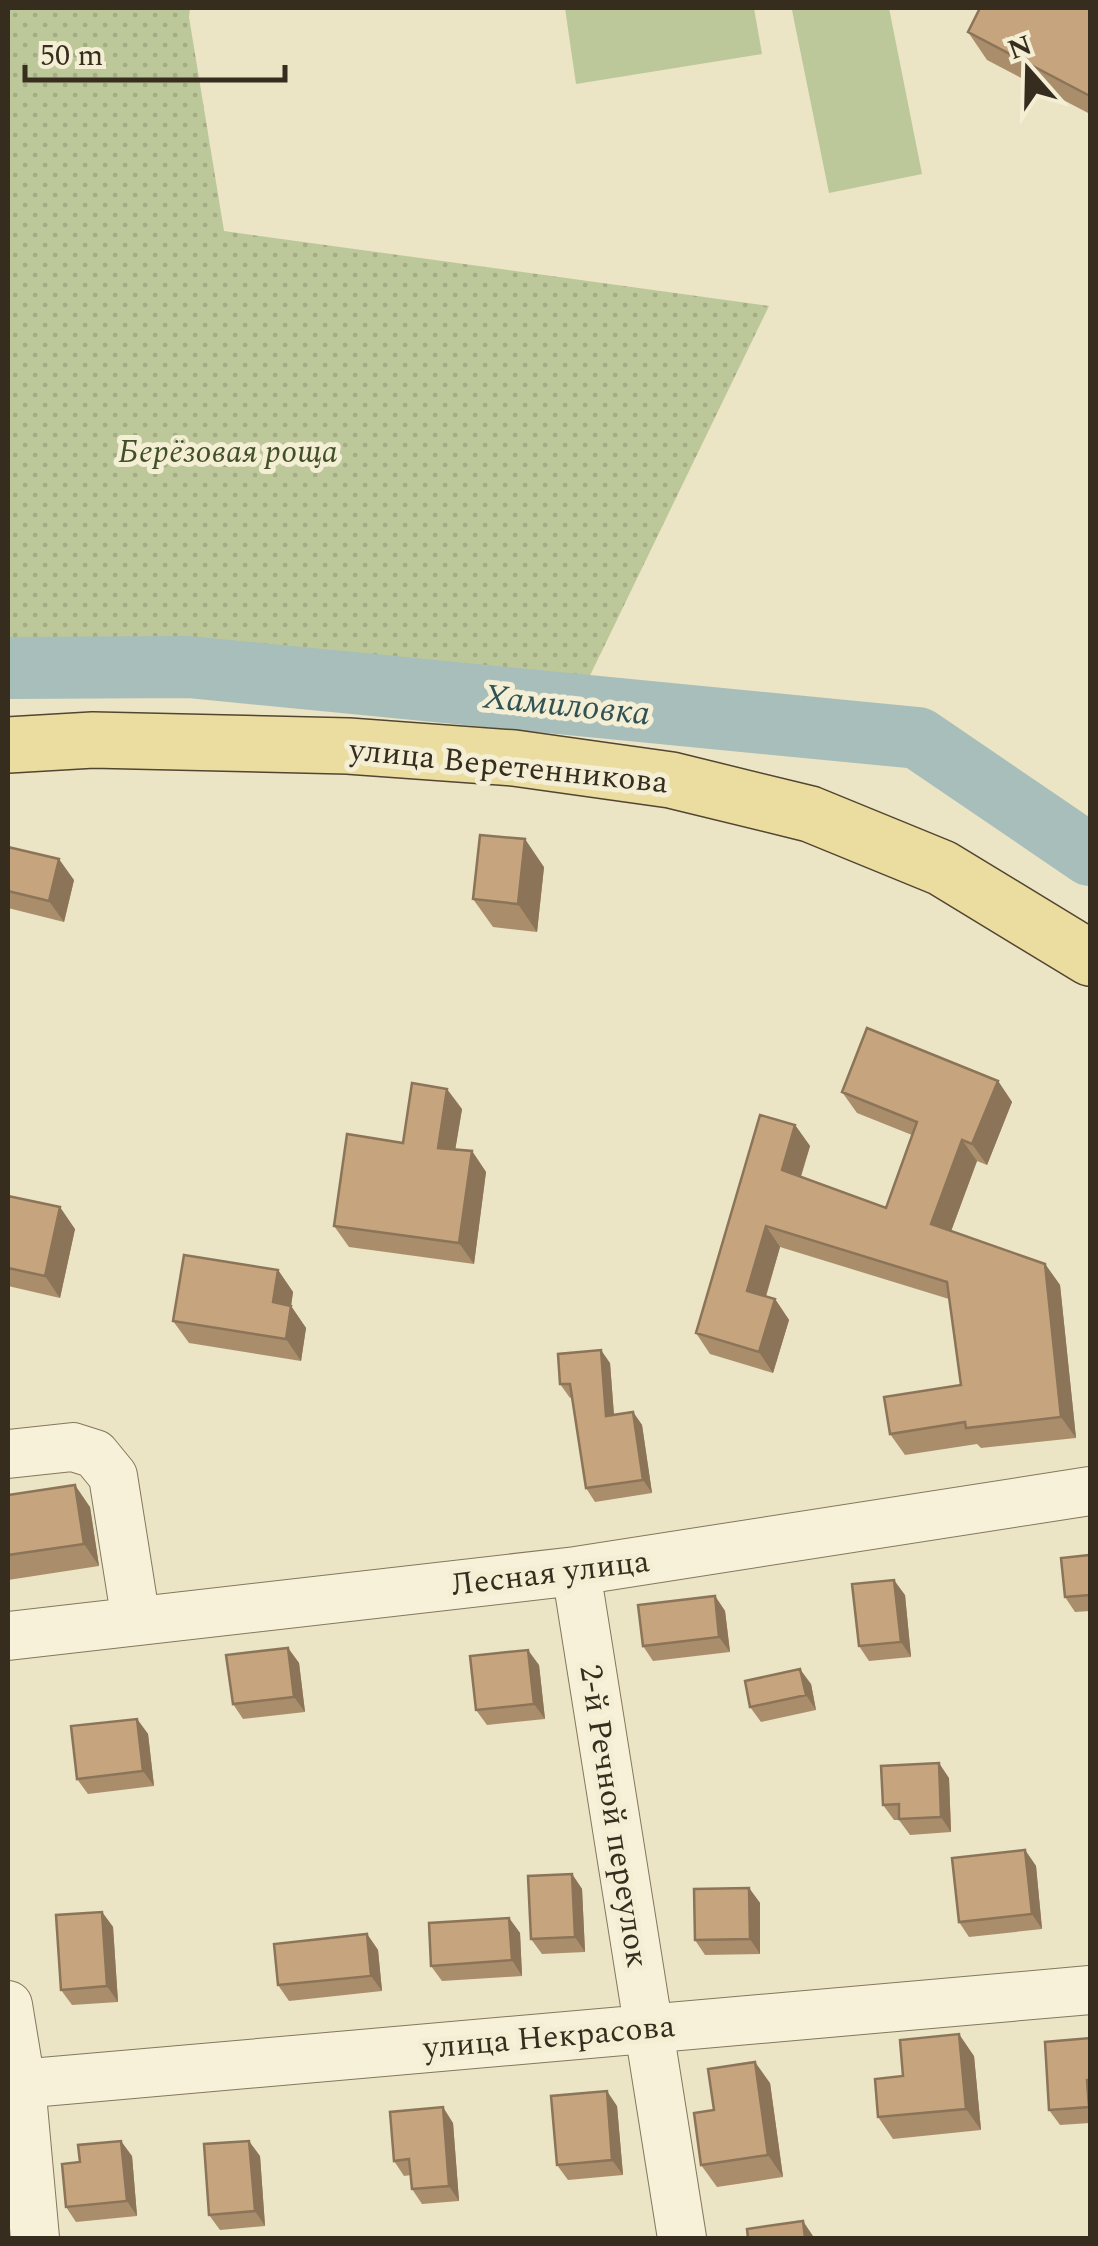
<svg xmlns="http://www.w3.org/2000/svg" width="1098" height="2246" font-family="Spectral,serif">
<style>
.grass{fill:url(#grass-dots)}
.pitch{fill:#bdc89a}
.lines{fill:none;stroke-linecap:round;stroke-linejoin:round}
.river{stroke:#a7beba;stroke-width:62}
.minor-casing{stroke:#84775d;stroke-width:50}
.major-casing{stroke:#524531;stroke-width:58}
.minor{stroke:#f6f1d8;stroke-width:48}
.major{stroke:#ebdda0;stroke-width:55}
.wall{fill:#aa8e6c}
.shaded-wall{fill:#8b7458}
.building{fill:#c6a57e;stroke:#8b7458;stroke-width:2.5}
.labels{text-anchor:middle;stroke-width:10;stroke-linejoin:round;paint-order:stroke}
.park-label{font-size:32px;font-style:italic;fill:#415028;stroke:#f3eed4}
.street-label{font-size:32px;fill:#362d1f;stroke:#f3eed4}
.water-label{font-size:35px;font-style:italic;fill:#305254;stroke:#f3eed4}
</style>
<defs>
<pattern id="grass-dots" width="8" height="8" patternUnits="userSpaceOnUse" patternTransform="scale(2.5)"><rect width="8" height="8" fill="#bdc89a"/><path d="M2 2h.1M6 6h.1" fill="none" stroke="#a3ac84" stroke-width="1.8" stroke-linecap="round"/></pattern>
</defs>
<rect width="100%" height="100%" fill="#ebe4c5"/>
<path class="grass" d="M8,8H190L189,17L224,231L769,306L582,692L8,656Z"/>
<path class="pitch" d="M565,8H754L762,54L576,84Z
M804,8H889L922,174L829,193L792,10Z"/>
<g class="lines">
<path class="river" d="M8,668L188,667L918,738L1090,855"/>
<g class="minor-casing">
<path id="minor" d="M8,1454L73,1447L95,1454L113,1476L136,1621
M576,1571L682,2238
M8,1636L576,1571L1090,1491
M8,2005L21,2084L35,2238
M8,2085L1090,1990"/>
</g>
<g class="major-casing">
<path id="major" d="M8,745L93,740L348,746L514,758L671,780L810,814L942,868L1090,958"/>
</g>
<use href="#minor" class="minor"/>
<use href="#major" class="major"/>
</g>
<path class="wall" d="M1090,8V114L987,60L968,32Z
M8,847L74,880L64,922L8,908Z
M544,867L537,932L493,927L473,899Z
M998,1081L1012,1102L987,1165L977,1161L951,1231L1045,1264L1060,1285L1076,1438L981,1448L977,1444L905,1455L890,1434L961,1385L949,1299L780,1247L766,1297L775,1299L789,1320L773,1373L710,1354L696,1333L795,1125L810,1146L801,1177L886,1208L912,1135L857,1113L842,1092Z
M462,1109L455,1150L472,1151L486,1172L474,1264L349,1247L334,1226L403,1143Z
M8,1196L75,1229L60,1298L8,1286Z
M278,1270L293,1292L291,1306L306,1328L301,1361L189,1343L173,1321Z
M610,1363L614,1415L633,1412L642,1425L652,1493L595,1502L586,1488L572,1397L570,1398L560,1384Z
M8,1495L90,1507L99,1566L8,1580Z
M1090,1555V1611L1075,1612L1065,1597Z
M905,1595L911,1657L869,1661L859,1646Z
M715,1596L725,1611L730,1652L653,1661L643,1646Z
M288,1648L299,1663L305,1712L243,1719L233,1704Z
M539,1665L545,1719L487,1725L476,1710Z
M811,1684L816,1710L761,1722L750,1707Z
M137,1719L148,1734L154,1786L88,1794L77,1779Z
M949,1778L951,1832L910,1835L899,1820H894L883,1805Z
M1025,1850L1036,1866L1042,1929L969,1937L959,1922Z
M572,1874L582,1889L585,1952L542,1954L531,1939Z
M749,1888L760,1903V1954L705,1955L695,1940Z
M102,1912L113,1927L118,2002L72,2005L61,1990Z
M509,1918L520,1933L522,1976L442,1981L431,1966Z
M367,1934L378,1950L382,1991L289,2001L278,1985Z
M1090,2038V2123L1060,2125L1049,2110Z
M974,2056L981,2130L893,2139L878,2117Z
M770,2083L783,2177L717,2187L701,2165Z
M617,2106L623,2175L568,2180L557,2165Z
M453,2123L459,2201L422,2204L412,2189L411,2175L404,2176L394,2161Z
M132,2156L137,2216L76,2222L66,2207L80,2162Z
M260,2156L265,2226L220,2230L209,2215Z"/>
<path class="shaded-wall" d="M525,839L544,867L537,932L518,904Z
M59,859L74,880L64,922L49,901Z
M998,1081L1012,1102L987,1165L972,1144Z
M447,1089L462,1109L452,1169L438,1148Z
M795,1125L810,1146L796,1191L782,1170Z
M962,1140L977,1161L946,1245L931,1224Z
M472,1151L486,1172L474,1264L459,1243Z
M60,1207L75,1229L60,1298L45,1276Z
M766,1226L780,1247L761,1312L747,1291Z
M1045,1264L1060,1285L1076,1438L1061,1417Z
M278,1270L293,1292L291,1306L306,1328L301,1361L286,1339L273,1302Z
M775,1299L789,1320L773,1373L759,1352Z
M601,1350L610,1363L615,1429L606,1416Z
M633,1412L642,1425L652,1493L643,1480Z
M75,1485L90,1507L99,1566L84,1544Z
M894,1580L905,1595L911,1657L901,1642Z
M715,1596L725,1611L730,1652L719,1637Z
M288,1648L299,1663L305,1712L294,1697Z
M528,1650L539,1665L545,1719L534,1704Z
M800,1669L811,1684L816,1710L806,1695Z
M137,1719L148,1734L154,1786L143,1771Z
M939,1763L949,1778L951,1832L941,1817Z
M1025,1850L1036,1866L1042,1929L1032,1914Z
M572,1874L582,1889L585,1952L575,1937Z
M749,1888L760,1903V1954L750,1939Z
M102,1912L113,1927L118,2002L107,1986Z
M509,1918L520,1933L522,1976L512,1960Z
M367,1934L378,1950L382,1991L371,1976Z
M959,2034L974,2056L981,2130L966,2109Z
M755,2062L770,2083L783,2177L768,2155Z
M1087,2080L1090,2086V2109L1089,2107Z
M607,2091L617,2106L623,2175L612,2160Z
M443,2107L453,2123L459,2201L449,2186Z
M121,2141L132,2156L137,2216L127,2201Z
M249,2141L260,2156L265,2226L255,2211Z
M803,2221L813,2236L814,2238H805Z"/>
<path class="building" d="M980,8H1090V96L968,32Z
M480,835L525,839L518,904L473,899Z
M8,847L59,859L49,901L8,891Z
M867,1028L998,1081L972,1144L962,1140L931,1224L1045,1264L1061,1417L966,1428L965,1422L890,1434L884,1397L961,1385L947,1282L766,1226L747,1291L775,1299L759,1352L696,1333L760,1115L795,1125L782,1170L886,1208L917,1122L842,1092Z
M412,1083L447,1089L438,1148L472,1151L459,1243L334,1226L347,1134L403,1143Z
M8,1196L60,1207L45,1276L8,1268Z
M184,1255L278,1270L273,1302L291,1306L286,1339L173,1321Z
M601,1350L606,1416L633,1412L643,1480L586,1488L570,1384H560L558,1354Z
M75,1485L84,1544L8,1555V1495Z
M1090,1555V1595L1065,1597L1061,1558Z
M894,1580L901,1642L859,1646L852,1584Z
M715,1596L719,1637L643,1646L638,1605Z
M288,1648L294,1697L233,1704L226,1655Z
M528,1650L534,1704L476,1710L470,1656Z
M800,1669L806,1695L750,1707L745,1681Z
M137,1719L143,1771L77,1779L71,1726Z
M939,1763L941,1817L899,1819V1804L883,1805L881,1766Z
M1025,1850L1032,1914L959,1922L952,1858Z
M572,1874L575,1937L531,1939L528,1876Z
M749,1888L750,1939L695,1940L694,1889Z
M102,1912L107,1986L61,1990L56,1915Z
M509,1918L512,1960L431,1966L429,1923Z
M367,1934L371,1976L278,1985L274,1944Z
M959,2034L966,2109L878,2117L875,2079L903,2076L900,2040Z
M1090,2038V2080H1087L1089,2107L1049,2110L1045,2042Z
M755,2062L768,2155L701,2165L694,2113L714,2110L708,2069Z
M607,2091L612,2160L557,2165L551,2096Z
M443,2107L449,2186L412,2189L409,2159L394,2161L390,2112Z
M121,2141L127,2201L66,2207L62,2164L80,2162L78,2145Z
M249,2141L255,2211L209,2215L204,2144Z
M803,2221L805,2238H748L747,2229Z"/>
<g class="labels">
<g class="park-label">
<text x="228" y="462">Берёзовая роща</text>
</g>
<g class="street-label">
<text transform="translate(509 765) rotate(6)" y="11">улица Веретенникова</text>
<text transform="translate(550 1572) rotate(-7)" y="11">Лесная улица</text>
<text transform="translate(615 1816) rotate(81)" y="11">2-й Речной переулок</text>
<text transform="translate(549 2036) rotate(-5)" y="11">улица Некрасова</text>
</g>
<g class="water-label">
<text transform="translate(567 704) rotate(6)" y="12">Хамиловка</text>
</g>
</g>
<rect width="1098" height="2246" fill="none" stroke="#362d1f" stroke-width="20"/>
<g transform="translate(1028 70) rotate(340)" stroke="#f3eed4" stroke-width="8" paint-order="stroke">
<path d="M0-8L18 38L0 25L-18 38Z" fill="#362d1f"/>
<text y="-15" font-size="28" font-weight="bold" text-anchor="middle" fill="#362d1f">N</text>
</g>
<path d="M25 65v15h260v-15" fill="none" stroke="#362d1f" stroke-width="5"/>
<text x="40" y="65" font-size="30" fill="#362d1f" stroke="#f3eed4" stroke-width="8" paint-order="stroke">50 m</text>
</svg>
